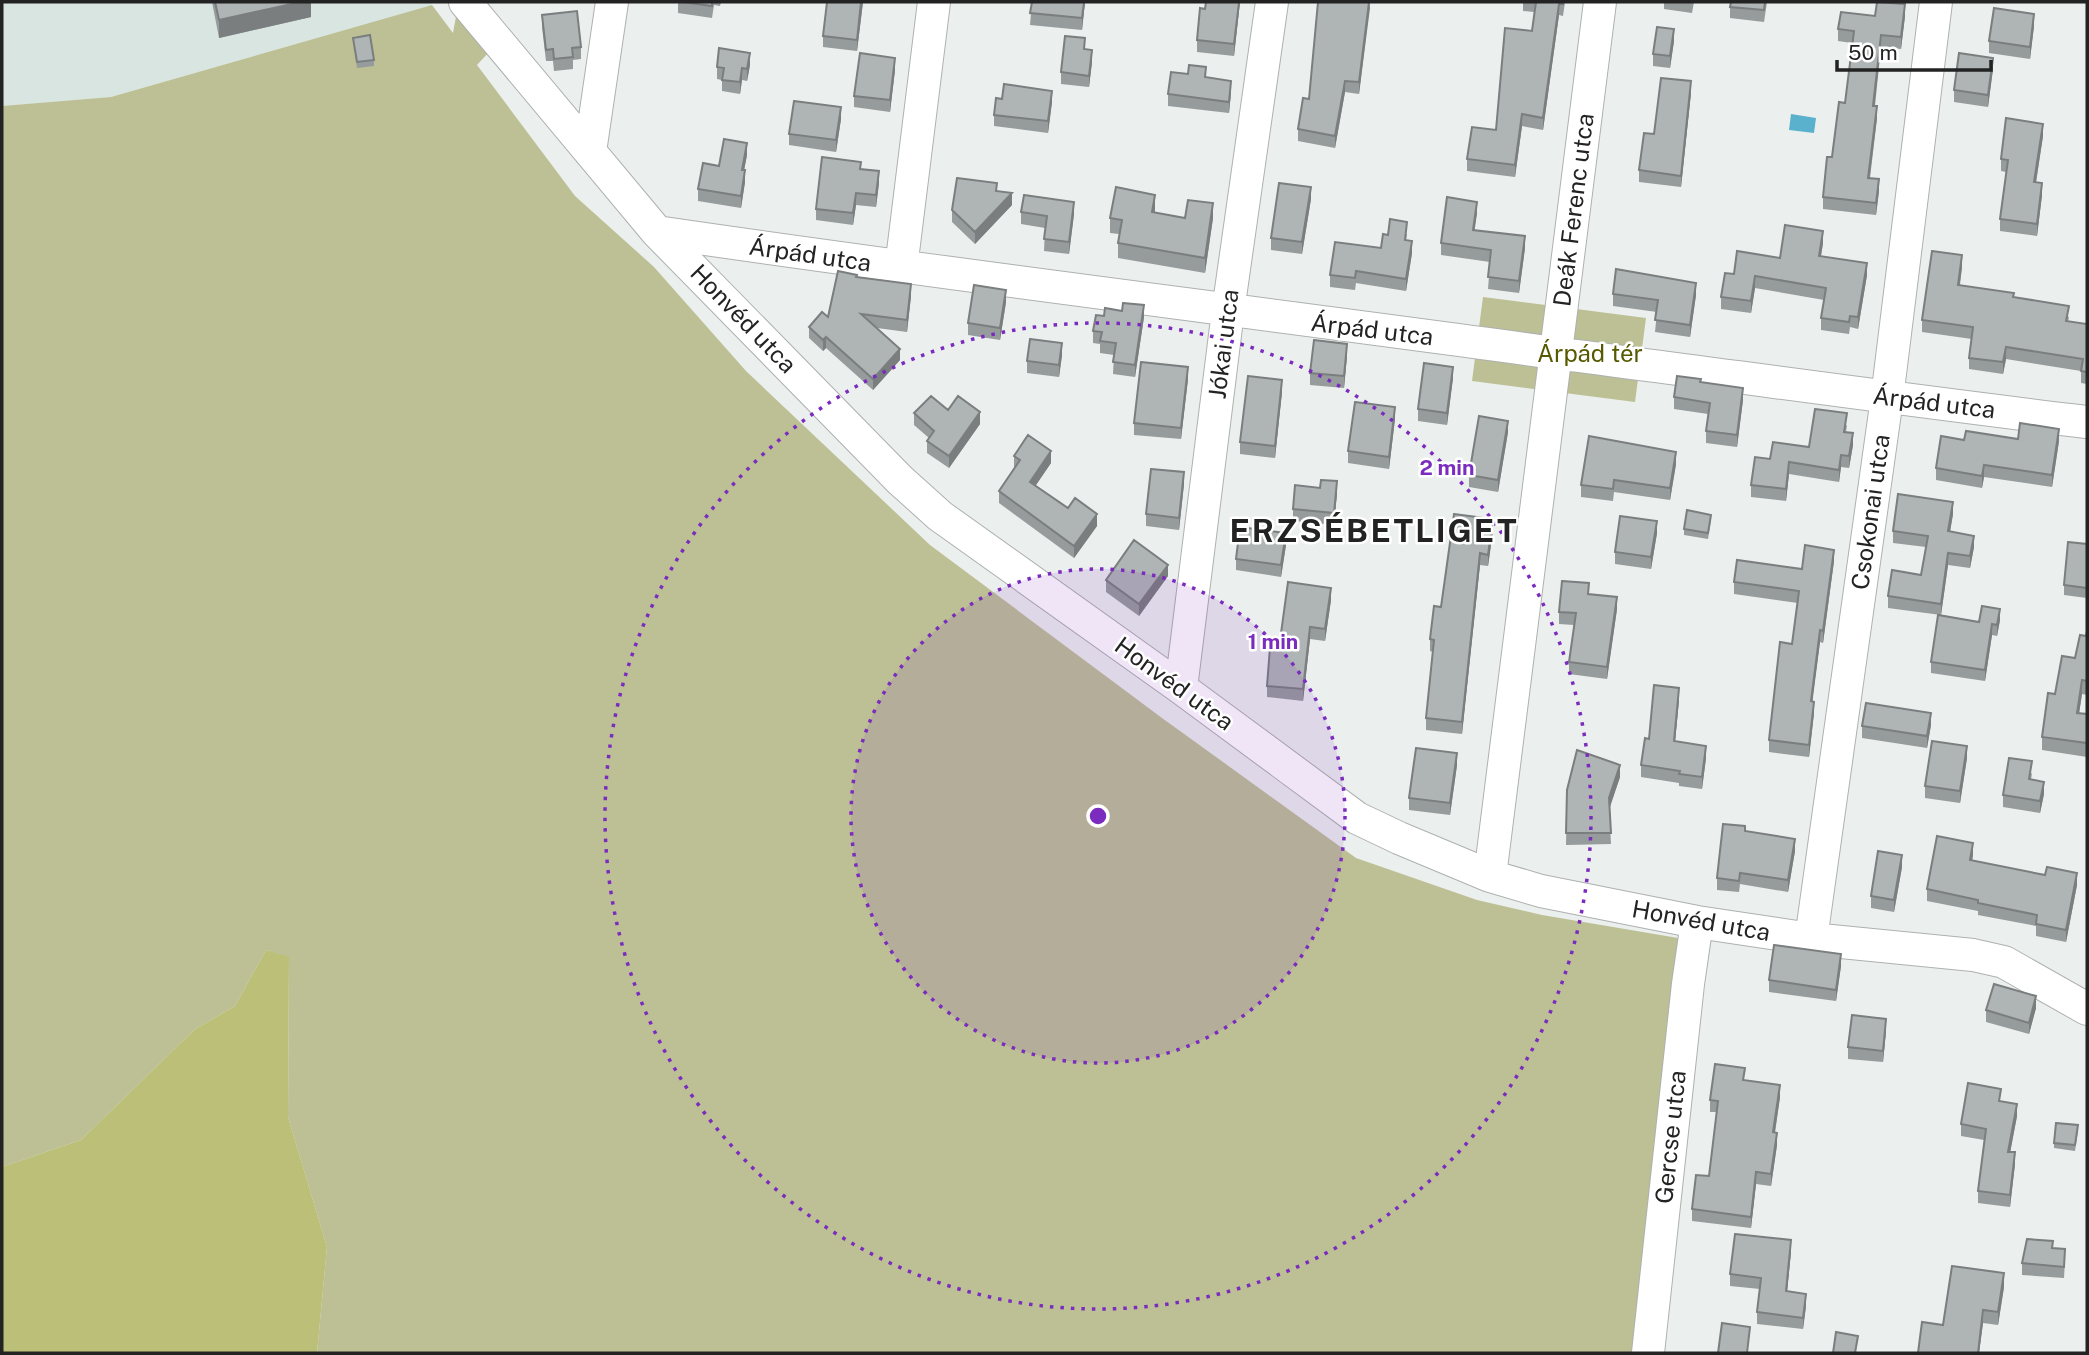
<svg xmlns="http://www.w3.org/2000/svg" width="2089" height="1355" font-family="'Public Sans',sans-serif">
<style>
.built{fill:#d9e5e0}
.green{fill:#bcc094}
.forest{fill:#bbbf77}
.water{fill:#59b1ce}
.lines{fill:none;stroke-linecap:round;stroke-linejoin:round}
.minor-casing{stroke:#adb1af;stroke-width:34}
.minor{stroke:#fff;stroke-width:32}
.wall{fill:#969b9b}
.shaded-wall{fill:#7a7e7e}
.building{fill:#afb4b4;stroke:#7a7e7e;stroke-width:2}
.ring{fill:none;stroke:#7b2cbf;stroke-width:3.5;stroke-dasharray:3.5 7}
.labels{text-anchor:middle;stroke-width:5;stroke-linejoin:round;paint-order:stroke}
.street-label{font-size:24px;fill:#222322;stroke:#fff}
.park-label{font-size:24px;fill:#575900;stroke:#fff}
.district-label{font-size:32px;font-weight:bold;letter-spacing:2px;fill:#222322;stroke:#fff}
.centre{fill:#7b2cbf;stroke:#fff;stroke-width:3.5}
.ring-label{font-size:21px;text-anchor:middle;font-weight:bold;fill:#7b2cbf;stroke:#fff;stroke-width:5;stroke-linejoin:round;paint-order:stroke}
</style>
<rect width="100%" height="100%" fill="#ebefed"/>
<path class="built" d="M2,2H430L432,5L111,97L2,106Z"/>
<path class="green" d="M432,5L453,33L458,6L490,51L477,65L575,196L654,267L746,371L930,545L1162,718L1356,858L1477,900L1542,915L1678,938L1633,1353H317L327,1247L288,1117L289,958L266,950L235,1006L194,1030L81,1140L2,1167V106L111,97Z
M1483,297L1646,318L1635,402L1472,381Z"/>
<path class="forest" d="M266,950L289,957L288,1117L327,1247L317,1353H2V1167L81,1140L194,1030L235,1006Z"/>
<path class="water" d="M1791,114L1816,118L1814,133L1789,130Z"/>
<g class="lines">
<g class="minor-casing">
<path id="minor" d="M465,2L657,232L900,480L940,516L1181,688L1357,818L1399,838L1490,876L1541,891L1697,922L1811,939L1973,955L2004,962L2087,1009
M590,152L612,2
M657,232C956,276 1256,312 1555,353C1733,376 1910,401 2087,422
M901,268L934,2
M1181,688L1228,311L1272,2
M1490,876L1600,2
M1811,939L1887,398L1936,2
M1648,1353L1688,984L1697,922"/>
</g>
<use href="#minor" class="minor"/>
</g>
<path class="wall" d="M212,2H311V17L219,38Z
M678,2H721L720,6L714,5L712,18L678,13Z
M827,2H863L857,51L823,47V36Z
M1032,2H1085L1082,30L1030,25Z
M1206,2H1240L1234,56L1197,52V40L1205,9Z
M1370,2L1359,94L1345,92L1335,148L1298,141V129L1309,99Z
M1523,2H1565L1563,16L1559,15L1543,130L1522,126L1515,177L1467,171V159L1496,130L1532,31L1534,12L1523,11Z
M1664,2H1694L1692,13L1664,9Z
M1767,2L1764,22L1730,18V7Z
M542,15L581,47V59L573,60V69L554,71L553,61H546L542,27Z
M1875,16H1905L1901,49L1881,47L1875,106L1877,118L1870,178L1879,191L1876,215L1823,209V197L1845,103L1852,43L1838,41V29Z
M2034,26L2030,59L1989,53V41Z
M353,38L374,60V66L357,68Z
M1674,41L1670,68L1653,66V54Z
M1085,49L1092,62L1089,87L1061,84V72Z
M750,65L747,81L742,80L740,94L722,91V80L717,79V67Z
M1993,69L1988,107L1954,102V90Z
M895,70L890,112L854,107V96Z
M1188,74L1206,77L1231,92L1229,113L1168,106V94Z
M1691,93L1681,187L1639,182V170Z
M1002,99L1052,102L1048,133L994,126V115Z
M841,119L836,152L789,145V134Z
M2043,136L2036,183L2042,195L2037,236L2000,231V219L2006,172L2001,171V159Z
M747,155L744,170L745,182L741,208L698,201V189L719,166Z
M861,169L879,183L876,207L856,205L853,225L816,220V209Z
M997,191L1012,205L975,244L952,222V210Z
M1311,199L1302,254L1271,250V238Z
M1155,210L1154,213L1185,218H1213L1205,273L1118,258V243L1119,234L1110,233V218Z
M1021,212L1074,214L1069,254L1044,251L1045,228L1021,224Z
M1477,213L1474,230L1525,248L1519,293L1488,289L1490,262L1441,255V243Z
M1407,234L1406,240L1412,253L1406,291L1356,283L1355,290L1330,287V275L1381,248L1388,235Z
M1823,243L1821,256L1867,275L1858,329L1850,327L1849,334L1821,330V318L1824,300L1755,288L1751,313L1721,309V297L1734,274Z
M1962,267L1960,285L2014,298L2069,317L2068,322L2087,324V384L2081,383V371L2006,359L2003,374L1969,369V358L1972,339L1922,332V320Z
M857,277L911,296L907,332L877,328L900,360L873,390L826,348L823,351L809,338V327L828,317Z
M1613,294L1696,295L1690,337L1655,332L1657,312L1613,306Z
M1006,302L1000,340L968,335V323Z
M1104,316L1144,317L1135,377L1113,374L1114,355L1100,353V344L1093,343V331Z
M1062,355L1059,377L1027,373V361Z
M1347,356L1344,388L1310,385V373Z
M1453,378L1447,425L1418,421V409Z
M1188,379L1181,439L1134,435V423Z
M1701,382L1743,400L1737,447L1706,443V431L1708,414L1674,409V397Z
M1282,392L1275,458L1240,454V442Z
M948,410L980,424L949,468L927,453V441L929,438L914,425V413Z
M1395,419L1389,469L1348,463V451Z
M1847,425L1846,432L1853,445L1849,468L1841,467L1839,482L1789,474L1786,501L1751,497V485L1770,459L1809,447Z
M1508,432L1498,492L1469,487V475Z
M1964,440L2059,441L2052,487L1984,477L1982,488L1936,480V468Z
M1014,456L1051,463L1035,486L1068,508L1097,526L1074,558L999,503V491L1014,468Z
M1676,464L1670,500L1614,492L1613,501L1581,497V485Z
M1184,484L1179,530L1146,526V514Z
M1337,493L1334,525L1293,521V509Z
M1953,514L1950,532L1974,547L1970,568L1948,565L1941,615L1888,608V596L1921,575L1926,547L1893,543V531Z
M1711,520L1708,539L1684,535V529Z
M1493,531L1488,566L1480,565L1462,734L1426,730V718L1433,652L1430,651V639L1441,607Z
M1657,533L1651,569L1615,564V552Z
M2087,544V598L2064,595V585Z
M1286,545L1281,577L1236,570V559Z
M1834,561L1823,643L1820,642L1812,701L1814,713L1809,757L1769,752V740L1792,644L1798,603L1734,594V582L1802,569Z
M1168,576L1139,616L1106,592V580Z
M1589,594L1617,609L1607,679L1569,674V662L1574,625L1559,624V612Z
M1331,600L1325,641L1310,639L1303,701L1267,697V686L1279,648Z
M2000,620L1997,636L1992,635L1985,681L1931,673V662L1979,622Z
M2087,631V695L2082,694L2079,713L2087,714V757L2042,750V737L2055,694L2075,658L2086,636Z
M1679,700L1675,742L1706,758L1702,789L1679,786V783L1641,777V765L1649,739Z
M1931,725L1927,748L1862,738V726Z
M1967,758L1960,803L1925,798V786Z
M1457,765L1450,815L1409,810V798Z
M2032,773L2031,780L2044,794L2040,813L2003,807V795Z
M1620,777L1609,808L1611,844L1566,845L1567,790Z
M1745,832L1795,851L1788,892L1740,884L1739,892L1717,890V878Z
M1973,855L1972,861L2077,885L2066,942L2036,936V926L1978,915V911L1927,901V889Z
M1902,867L1894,912L1871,908V896Z
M1841,966L1836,1001L1769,992V980Z
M2036,1008L2029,1034L1986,1022V1010Z
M1886,1031L1883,1062L1848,1059V1047Z
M1745,1080L1780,1097L1775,1133L1777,1145L1771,1186L1756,1184L1751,1228L1692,1221V1209L1709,1176L1717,1112H1710V1100Z
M2001,1101L2017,1116L2010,1152L2015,1164L2010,1207L1978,1203V1191L1984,1140L1961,1136V1124Z
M2078,1131L2075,1151L2054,1148V1143Z
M2053,1248L2065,1261L2064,1278L2022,1275V1263Z
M1791,1252L1787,1291L1806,1306L1803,1329L1757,1324V1312L1760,1289L1730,1286V1274Z
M2004,1287L1998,1325L1983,1323L1979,1353H1918L1943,1325Z"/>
<path class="shaded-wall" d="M301,2H311V17L219,38V20Z
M861,2H863L857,51V40Z
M1084,2H1085L1082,30V18Z
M1239,2H1240L1234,56V44Z
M1369,2L1370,8L1359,94V82Z
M1559,4V15L1543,130V118Z
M1905,4V16L1901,49V37Z
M2034,14V26L2030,59V47Z
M1674,29V41L1670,68V56Z
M1881,35V47L1873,118V106Z
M1092,50V62L1089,87V76Z
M750,53V65L747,81V69Z
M895,58V70L890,112V100Z
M1993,58V69L1988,107V95Z
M742,68V80L740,94V82Z
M1231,81V92L1229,113V102Z
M1345,81V92L1335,148V136Z
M1691,81V93L1681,187V176Z
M1052,91V102L1048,133V121Z
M1877,106V118L1868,190V178Z
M841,107V119L836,152V140Z
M1522,114V126L1515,177V165Z
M2043,124V136L2034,194V182Z
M747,143V155L742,181V170Z
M745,170V182L741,208V196Z
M879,171V183L876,207V195Z
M1879,179V191L1876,215V203Z
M2042,183V195L2037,236V224Z
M1311,187V199L1302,254V242Z
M856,193V205L853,225V213Z
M1012,193V205L975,244V232Z
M1155,195V210L1152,227V212Z
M1074,202V214L1069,254V242Z
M1477,202V213L1473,242V230Z
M1213,203V218L1205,273V258Z
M1823,231V243L1819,268V256Z
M1525,236V248L1519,293V281Z
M1412,241V253L1406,291V279Z
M1962,255V267L1958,296V285Z
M1867,263V275L1858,329V317Z
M1755,276V288L1751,313V301Z
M1696,283V295L1690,337V325Z
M911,284V296L907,332V320Z
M1006,290V302L1000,340V328Z
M1144,305V317L1135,377V365Z
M826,337V348L823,351V340Z
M1062,343V355L1059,377V365Z
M1347,344V356L1344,388V376Z
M2006,347V359L2003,374V362Z
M900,349V360L873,390V379Z
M1188,367V379L1181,439V428Z
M1453,367V378L1447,425V413Z
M1282,380V392L1275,458V446Z
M1743,388V400L1737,447V435Z
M1395,407V419L1389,469V457Z
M980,412V424L949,468V456Z
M1508,421V432L1498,492V480Z
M2059,429V441L2052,487V475Z
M1853,433V445L1849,468V456Z
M1051,451V463L1030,494V482Z
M1676,452V464L1670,500V488Z
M1841,455V467L1839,482V470Z
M1789,462V474L1786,501V489Z
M1984,465V477L1982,488V476Z
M1184,472V484L1179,530V518Z
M1337,481V493L1334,525V513Z
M1953,502V514L1948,543V531Z
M1097,514V526L1074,558V546Z
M1493,519V531L1488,566V555Z
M1657,521V533L1651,569V557Z
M1286,533V545L1281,577V565Z
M1974,536V547L1970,568V556Z
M1834,550V561L1823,643V631Z
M1480,553V565L1462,734V722Z
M1948,553V565L1941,615V604Z
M1168,565V576L1139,616V604Z
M1331,588V600L1325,641V629Z
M1617,597V609L1607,679V667Z
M2000,609V620L1997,636V625Z
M1992,624V635L1985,681V670Z
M1310,627V639L1303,701V689Z
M1820,630V642L1811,713V701Z
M2082,680V694L2077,727V713Z
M1679,688V700L1674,753V741Z
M1814,702V713L1809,757V745Z
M1931,713V725L1927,748V736Z
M1706,746V758L1702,789V777Z
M1967,746V758L1960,803V791Z
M1457,753V765L1450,815V803Z
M1620,765V777L1609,810V798Z
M2044,782V794L2040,813V801Z
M1795,839V851L1788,892V880Z
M1973,843V855L1970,872V860Z
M1902,855V867L1894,912V900Z
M2077,873V885L2066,942V930Z
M1841,954V966L1836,1001V990Z
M2036,996V1008L2029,1034V1023Z
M1886,1019V1031L1883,1062V1051Z
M1780,1085V1097L1773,1144V1132Z
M2017,1104V1116L2008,1164V1152Z
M1777,1133V1145L1771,1186V1174Z
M2015,1152V1164L2010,1207V1195Z
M1756,1172V1184L1751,1228V1217Z
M1791,1240V1252L1786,1303V1291Z
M2004,1273V1287L1998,1325V1312Z
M1806,1294V1306L1803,1329V1318Z
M1983,1310V1323L1979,1353H1978Z"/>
<path class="building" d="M215,2H301L219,20Z
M683,2H712V6Z
M827,2H861L857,40L823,36Z
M1032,2H1084L1082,18L1030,13Z
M1206,2H1239L1234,44L1197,40L1200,8L1205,9Z
M1318,2H1369L1359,82L1345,81L1335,136L1298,129L1303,98L1309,99Z
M1536,2H1563V4H1559L1543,118L1522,114L1515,165L1467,159L1472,127L1496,130L1505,28L1532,31Z
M1731,2H1765L1764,10L1730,7Z
M1877,2L1905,4L1901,37L1881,35L1873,106H1877L1868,178L1879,179L1876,203L1823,197L1827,157H1832L1839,102L1845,103L1854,31L1838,29L1841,12L1875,16Z
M1994,8L2034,14L2030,47L1989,41Z
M577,11L581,47L572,48L573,57L554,59L553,49L546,50L542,15Z
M1657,27L1674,29L1670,56L1653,54Z
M370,35L374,60L357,62L353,38Z
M1065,36L1085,38L1084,49L1092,50L1089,76L1061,72Z
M719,48L750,53L747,69L742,68L740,82L722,80L724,68L717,67Z
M860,53L895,58L890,100L854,96Z
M1959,53L1993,58L1988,95L1954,90Z
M1189,65L1206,67L1205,77L1231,81L1229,102L1168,94L1171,72L1188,74Z
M1661,78L1691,81L1681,176L1639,170L1644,133L1654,134Z
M1004,84L1052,91L1048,121L994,115L996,98L1002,99Z
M794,101L841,107L836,140L789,134Z
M2006,118L2043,124L2034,182L2042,183L2037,224L2000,219L2008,160L2001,159Z
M724,139L747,143L742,170H745L741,196L698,189L703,163L719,166Z
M822,157L861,162L860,169L879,171L876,195L856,193L853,213L816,209Z
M957,178L997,183L996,191L1012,193L975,232L952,210Z
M1279,183L1311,187L1302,242L1271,238Z
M1116,187L1155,195L1152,212L1185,218L1188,200L1213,203L1205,258L1118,243L1122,220L1110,218Z
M1024,195L1074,202L1069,242L1044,239L1047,216L1021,212Z
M1447,197L1477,202L1473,230L1525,236L1519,281L1488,277L1491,250L1441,243Z
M1390,219L1407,222L1405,240L1412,241L1406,279L1356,271L1355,278L1330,275L1335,242L1381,248L1383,234L1388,235Z
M1785,225L1823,231L1819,256L1867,263L1858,317L1850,316L1849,322L1821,318L1826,288L1755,276L1751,301L1721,297L1725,273L1734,274L1737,251L1780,258Z
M1932,251L1962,255L1958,285L2014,293L2013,297L2069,306L2066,321L2087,324V372L2081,371L2083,359L2006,347L2003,362L1969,358L1973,327L1922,320Z
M1616,269L1696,283L1690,325L1655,320L1658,300L1613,294Z
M838,271L857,275L856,277L911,284L907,320L861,314L900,349L873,379L826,337L823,340L809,327L822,312L828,317Z
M974,285L1006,290L1000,328L968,323Z
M1123,303L1144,305L1135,365L1113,362L1116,343L1100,341L1102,332L1093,331L1096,315L1104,316L1105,308L1122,311Z
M1030,339L1062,343L1059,365L1027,361Z
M1314,340L1347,344L1344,376L1310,373Z
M1141,362L1188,367L1181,428L1134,423Z
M1424,363L1453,367L1447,413L1418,409Z
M1248,376L1282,380L1275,446L1240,442Z
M1677,376L1701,379L1700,382L1743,388L1737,435L1706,431L1710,403L1674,397Z
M931,396L948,410L958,396L980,412L949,456L927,441L934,431L914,413Z
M1355,402L1395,407L1389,457L1348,451Z
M1815,409L1847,413L1844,432L1853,433L1849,456L1841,455L1839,470L1789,462L1786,489L1751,485L1755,457L1770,459L1773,442L1809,447Z
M1479,416L1508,421L1498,480L1469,475Z
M2020,423L2059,429L2052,475L1984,465L1982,476L1936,468L1941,436L1964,440L1966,431L2018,439Z
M1028,435L1051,451L1030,482L1068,508L1075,498L1097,514L1074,546L999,491L1020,460L1014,456Z
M1589,436L1676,452L1670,488L1614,480L1613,489L1581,485Z
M1151,469L1184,472L1179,518L1146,514Z
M1321,480L1337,481L1334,513L1293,509L1295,485L1320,488Z
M1898,494L1953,502L1948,531L1974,536L1970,556L1948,553L1941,604L1888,596L1892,570L1921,575L1928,536L1893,531Z
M1687,510L1711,515L1708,533L1684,529Z
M1454,514L1493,519L1488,555L1480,553L1462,722L1426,718L1434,640L1430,639L1434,606L1441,607Z
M1620,516L1657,521L1651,557L1615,552Z
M1240,527L1286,533L1281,565L1236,559Z
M1134,540L1168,565L1139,604L1106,580Z
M2068,542L2087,544V588L2064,585Z
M1805,545L1834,550L1823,631L1820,630L1811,701L1814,702L1809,745L1769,740L1780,642L1792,644L1799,591L1734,582L1737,560L1802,569Z
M1562,581L1589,583L1588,594L1617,597L1607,667L1569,662L1576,613L1559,612Z
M1288,582L1331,588L1325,629L1310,627L1303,689L1267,686L1270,647L1279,648Z
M1982,606L2000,609L1997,625L1992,624L1985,670L1931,662L1938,615L1979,622Z
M2087,631V681L2082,680L2077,713L2087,714V743L2042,737L2048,693L2055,694L2062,656L2075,658L2080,635L2086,636Z
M1654,685L1679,688L1674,741L1706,746L1702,777L1679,774L1680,771L1641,765L1645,738L1649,739Z
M1866,703L1931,713L1927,736L1862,726Z
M1932,741L1967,746L1960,791L1925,786Z
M1416,748L1457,753L1450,803L1409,798Z
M1577,750L1620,765L1609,798L1611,833H1566L1567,790Z
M2009,758L2032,761L2029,779L2044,782L2040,801L2003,795Z
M1723,824L1745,826V831L1795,839L1788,880L1740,873L1739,881L1717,878Z
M1937,836L1973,843L1970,860L2045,875L2047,867L2077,873L2066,930L2036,924L2037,915L1978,903V900L1927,889Z
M1878,851L1902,855L1894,900L1871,896Z
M1774,945L1841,954L1836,990L1769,980Z
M1994,984L2036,996L2029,1023L1986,1010Z
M1852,1015L1886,1019L1883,1051L1848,1047Z
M1715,1064L1745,1068L1743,1080L1780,1085L1773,1132L1777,1133L1771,1174L1756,1172L1751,1217L1692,1209L1696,1175L1709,1176L1718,1101L1710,1100Z
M1968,1083L2001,1089L1999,1101L2017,1104L2008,1152H2015L2010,1195L1978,1191L1986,1129L1961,1124Z
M2056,1123L2078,1125L2075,1145L2054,1143Z
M1735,1234L1791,1240L1786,1291L1806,1294L1803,1318L1757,1312L1761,1278L1730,1274Z
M2027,1239L2053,1241L2052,1248L2065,1249L2064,1267L2022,1263Z
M1952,1266L2004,1273L1998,1312L1983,1310L1978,1353H1918L1922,1322L1943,1325Z
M1722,1323L1750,1327L1747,1353H1718Z
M1836,1332L1858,1336L1855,1353H1833Z"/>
<circle cx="1098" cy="816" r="247" fill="#7b2cbf" fill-opacity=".12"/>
<g class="ring">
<circle cx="1098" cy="816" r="247"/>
<circle cx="1098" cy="816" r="493"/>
</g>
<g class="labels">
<g class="street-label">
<text transform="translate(1574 210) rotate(-83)" y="8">Deák Ferenc utca</text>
<text transform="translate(810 255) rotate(8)" y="8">Árpád utca</text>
<text transform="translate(743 319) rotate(46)" y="8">Honvéd utca</text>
<text transform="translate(1372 330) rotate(7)" y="8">Árpád utca</text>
<text transform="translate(1224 344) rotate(-83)" y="8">Jókai utca</text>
<text transform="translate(1934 403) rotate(7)" y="8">Árpád utca</text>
<text transform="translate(1871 512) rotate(-82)" y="8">Csokonai utca</text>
<text transform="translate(1174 684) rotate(36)" y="8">Honvéd utca</text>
<text transform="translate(1701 921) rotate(10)" y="8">Honvéd utca</text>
<text transform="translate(1671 1137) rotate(-84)" y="8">Gercse utca</text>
</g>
<g class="park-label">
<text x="1590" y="362">Árpád tér</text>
</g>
<g class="district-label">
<text x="1374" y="542">ERZSÉBETLIGET</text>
</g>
</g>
<circle cx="1098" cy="816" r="10" class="centre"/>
<g class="ring-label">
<text x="1447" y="475">2 min</text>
<text x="1273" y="649">1 min</text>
</g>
<rect width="2089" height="1355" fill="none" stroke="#222322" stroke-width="7"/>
<path d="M1837 60v10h154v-10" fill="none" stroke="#222322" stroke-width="3.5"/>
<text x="1848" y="60" font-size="21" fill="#222322" stroke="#ffffff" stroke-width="5" paint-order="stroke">50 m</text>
</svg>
